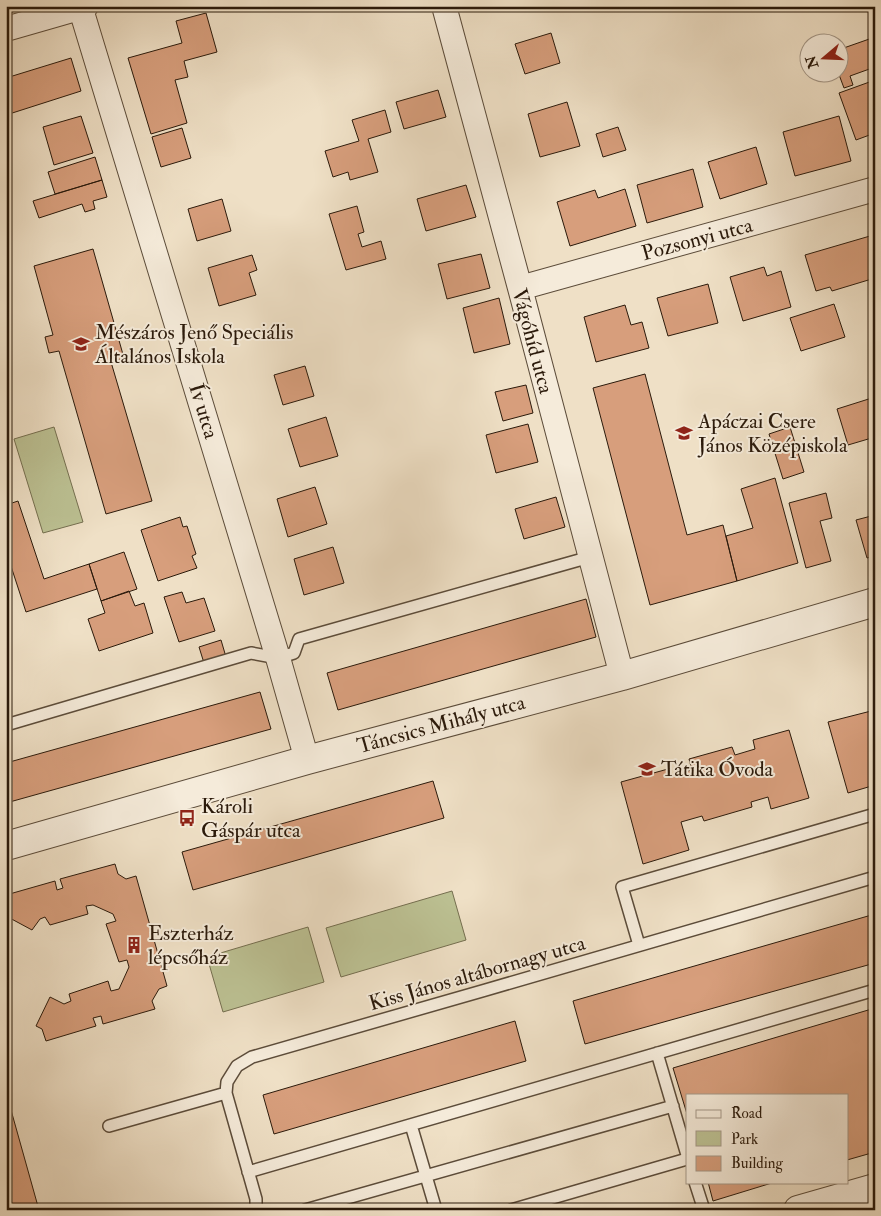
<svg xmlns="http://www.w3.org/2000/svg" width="881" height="1216" font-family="'IM FELL Double Pica',serif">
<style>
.green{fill:#bcc193;stroke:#746e4f}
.building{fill:#d79e7c;stroke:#2b1a0b}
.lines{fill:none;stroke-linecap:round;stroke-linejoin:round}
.service-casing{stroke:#5c4c3a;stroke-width:14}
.minor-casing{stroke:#5c4c3a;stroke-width:26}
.tertiary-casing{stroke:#5c4c3a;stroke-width:30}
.service{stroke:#f5ebda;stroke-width:11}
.minor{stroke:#f5ebda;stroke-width:24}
.tertiary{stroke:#f5ebda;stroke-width:28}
.labels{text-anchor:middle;stroke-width:4;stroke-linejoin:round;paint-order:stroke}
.street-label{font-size:21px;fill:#2b1a0b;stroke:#f5ebda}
.poi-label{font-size:21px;fill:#2b1a0b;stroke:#f5ebda;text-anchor:start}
</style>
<rect width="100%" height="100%" fill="#efe0c6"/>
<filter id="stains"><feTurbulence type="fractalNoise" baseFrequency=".004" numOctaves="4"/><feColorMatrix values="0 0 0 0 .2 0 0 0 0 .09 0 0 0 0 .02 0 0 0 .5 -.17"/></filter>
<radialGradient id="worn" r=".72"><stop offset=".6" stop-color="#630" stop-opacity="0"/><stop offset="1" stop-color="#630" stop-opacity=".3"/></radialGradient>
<path class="green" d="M54,427L83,522L43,533L14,439Z
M452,891L466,940L341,977L326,928Z
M308,927L324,982L223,1012L207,957Z"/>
<path class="building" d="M206,13L217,52L184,61L188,77L175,80L187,123L151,134L128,58L182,43L176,21Z
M551,33L560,63L525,74L515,44Z
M875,37V67L850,76L853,85L844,88L838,72V50Z
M71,58L81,91L6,115V78Z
M875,80V133L856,140L839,93Z
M438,90L446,117L404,129L396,102Z
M567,102L580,146L540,157L528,114Z
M385,110L391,132L368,139L378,172L350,180L348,172L333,177L325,151L359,141L352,120Z
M81,116L93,153L54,165L43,127Z
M839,116L851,161L795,176L783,132Z
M618,127L626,150L603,157L596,134Z
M182,128L191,158L161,167L152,137Z
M756,147L767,184L720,199L708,162Z
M95,157L102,180L55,194L48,172Z
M693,169L703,207L647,223L637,185Z
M102,180L107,197L93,201L95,209L85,212L82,204L39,218L33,201Z
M466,185L476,217L426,231L417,199Z
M625,189L636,226L570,246L557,202L595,190L598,198Z
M222,199L231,231L197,241L188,209Z
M357,206L364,232L358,234L362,247L381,241L386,259L346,270L329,214Z
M870,236L875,251V278L832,291L830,287L816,291L805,255Z
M93,249L124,358L111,362L152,501L106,514L59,351L49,353L45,337L53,335L34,266Z
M481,254L490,288L447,299L438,264Z
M252,255L257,270L249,273L256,295L219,306L208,268Z
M764,267L767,276L781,271L791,307L743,321L730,277Z
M708,284L718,323L668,336L657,298Z
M499,298L510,344L474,353L463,308Z
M834,304L845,337L801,351L790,318Z
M625,305L631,325L642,322L649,348L596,362L584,317Z
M305,366L314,396L283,405L274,375Z
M645,374L687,535L723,525L737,581L650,605L593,388Z
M526,385L533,413L503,421L495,392Z
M875,397V437L848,445L837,409Z
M326,417L338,456L300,467L288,429Z
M528,424L538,462L496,473L486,435Z
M790,427L804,472L783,479L769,434Z
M775,478L798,563L737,581L726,536L753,528L741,489Z
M315,487L327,524L288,537L277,499Z
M826,493L832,518L820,521L831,561L806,568L789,503Z
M556,497L565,527L524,539L515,509Z
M18,501L44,579L89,564L97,589L26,612L6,551V505Z
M875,515V556L867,558L856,520Z
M180,517L183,527L187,526L196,554L192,556L197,568L158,581L141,530Z
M333,547L344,583L304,595L294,559Z
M124,552L137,589L101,601L89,564Z
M129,591L135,606L144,603L153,633L99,651L88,619L105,613L101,601Z
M182,592L186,603L204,598L215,631L179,642L164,597Z
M586,599L596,637L338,710L327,673Z
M221,640L226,657L204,663L199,647Z
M260,692L271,729L6,803V763Z
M875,710V785L848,793L828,722Z
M789,730L809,798L771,809L768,797L751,802L752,807L704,821L702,816L681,822L689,850L643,864L621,782L668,769L671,775L692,770L689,759L732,747L735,755L755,749L753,740Z
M433,781L444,818L193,890L182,852Z
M115,864L118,874L126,879L136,876L167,986L159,989L152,1001L155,1009L103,1024L101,1016L93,1018L96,1026L46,1041L42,1029L36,1026L50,997L64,1004L71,1001L69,994L108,981L111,991L119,989L129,967L127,960L119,962L106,924L116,921L113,914L93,905L86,906L88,914L50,925L45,917L40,919L32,930L6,916V895L55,881L57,890L63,888L60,879Z
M875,914V963L585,1044L573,1001Z
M875,1008V1152L847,1160V1095H687V1114L673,1068Z
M515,1021L526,1061L274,1134L263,1095Z
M11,1110L39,1210H6V1111Z
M708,1182H775L713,1201Z"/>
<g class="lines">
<g class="service-casing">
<path id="service" d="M6,725L251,653L278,658L294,653L299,639L590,557
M639,945L622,887L875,814
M657,1053L687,1155
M411,1125L436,1210
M109,1126L226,1093
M248,1172L875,990
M695,1182L704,1210
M256,1210V1199L226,1093L227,1082L237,1066L252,1057C460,998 667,937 875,877
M305,1210L673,1106
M511,1210L687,1159"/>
</g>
<g class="minor-casing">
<path id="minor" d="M80,6L278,658L307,760
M444,6L520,288L622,676
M6,29L86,6
M520,288L875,189"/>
</g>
<g class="tertiary-casing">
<path id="tertiary" d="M6,846L307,760L622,676L875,602
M798,1210L875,1188"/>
</g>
<use href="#service" class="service"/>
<use href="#minor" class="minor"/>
<use href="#tertiary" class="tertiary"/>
</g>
<defs>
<g id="school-bare" transform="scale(1.35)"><path d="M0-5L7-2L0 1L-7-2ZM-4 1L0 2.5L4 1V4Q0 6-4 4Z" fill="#8f2418" stroke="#f5ebda" stroke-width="2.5" paint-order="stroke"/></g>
<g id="bus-bare" transform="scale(1.35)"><path d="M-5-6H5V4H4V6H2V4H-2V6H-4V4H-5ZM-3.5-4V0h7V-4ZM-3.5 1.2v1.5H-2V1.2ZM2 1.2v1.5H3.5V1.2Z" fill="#8f2418" stroke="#f5ebda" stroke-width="2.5" paint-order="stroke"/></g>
<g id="building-bare" transform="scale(1.35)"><path d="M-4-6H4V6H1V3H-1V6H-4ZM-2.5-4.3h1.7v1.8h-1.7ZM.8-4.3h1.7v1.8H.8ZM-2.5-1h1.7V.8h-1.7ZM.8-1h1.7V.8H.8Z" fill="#8f2418" stroke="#f5ebda" stroke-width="2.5" paint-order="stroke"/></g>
</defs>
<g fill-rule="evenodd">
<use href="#school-bare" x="81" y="344"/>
<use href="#school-bare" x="684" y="433"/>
<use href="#school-bare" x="647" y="769"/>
<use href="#bus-bare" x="187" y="818"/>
<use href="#building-bare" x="134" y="945"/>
</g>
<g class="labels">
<g class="street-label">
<text transform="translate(697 239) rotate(-15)" y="7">Pozsonyi utca</text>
<text transform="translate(533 341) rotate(75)" y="7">Vágóhíd utca</text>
<text transform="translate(204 411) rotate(73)" y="7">Ív utca</text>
<text transform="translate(441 724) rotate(-15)" y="7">Táncsics Mihály utca</text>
<text transform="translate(477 973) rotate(-16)" y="7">Kiss János altábornagy utca</text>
</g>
<g class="poi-label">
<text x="95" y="339">Mészáros Jenő Speciális<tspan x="95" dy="24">Általános Iskola</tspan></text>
<text x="698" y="428">Apáczai Csere<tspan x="698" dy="24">János Középiskola</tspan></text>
<text x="661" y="776">Tátika Óvoda</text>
<text x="201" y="813">Károli<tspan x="201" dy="24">Gáspár utca</tspan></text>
<text x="148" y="940">Eszterház<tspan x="148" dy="24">lépcsőház</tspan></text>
</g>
</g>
<rect width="881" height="1216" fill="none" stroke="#efe0c6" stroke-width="25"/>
<rect x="8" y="8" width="866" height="1201" fill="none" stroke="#2b1a0b" stroke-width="2.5"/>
<rect x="12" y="12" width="856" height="1191" fill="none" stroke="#2b1a0b"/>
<rect x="686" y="1094" width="162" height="90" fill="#f5ebda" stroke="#a49787"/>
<rect x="696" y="1110" width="25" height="8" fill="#f5ebda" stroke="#a49787"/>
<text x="731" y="1118" font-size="15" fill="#2b1a0b">Road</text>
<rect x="696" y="1131" width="25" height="15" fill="#bcc193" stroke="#a49787"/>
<text x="731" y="1144" font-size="15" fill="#2b1a0b">Park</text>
<rect x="696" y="1156" width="25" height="15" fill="#d79e7c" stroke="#a49787"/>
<text x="731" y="1168" font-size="15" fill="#2b1a0b">Building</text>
<g transform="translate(824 58) rotate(251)"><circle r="24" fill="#f5ebda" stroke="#a49787"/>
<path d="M0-4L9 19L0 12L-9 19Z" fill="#8f2418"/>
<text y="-8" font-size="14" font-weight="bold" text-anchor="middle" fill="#2b1a0b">N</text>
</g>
<rect width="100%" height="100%" filter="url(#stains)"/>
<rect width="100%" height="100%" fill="url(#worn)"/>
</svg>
